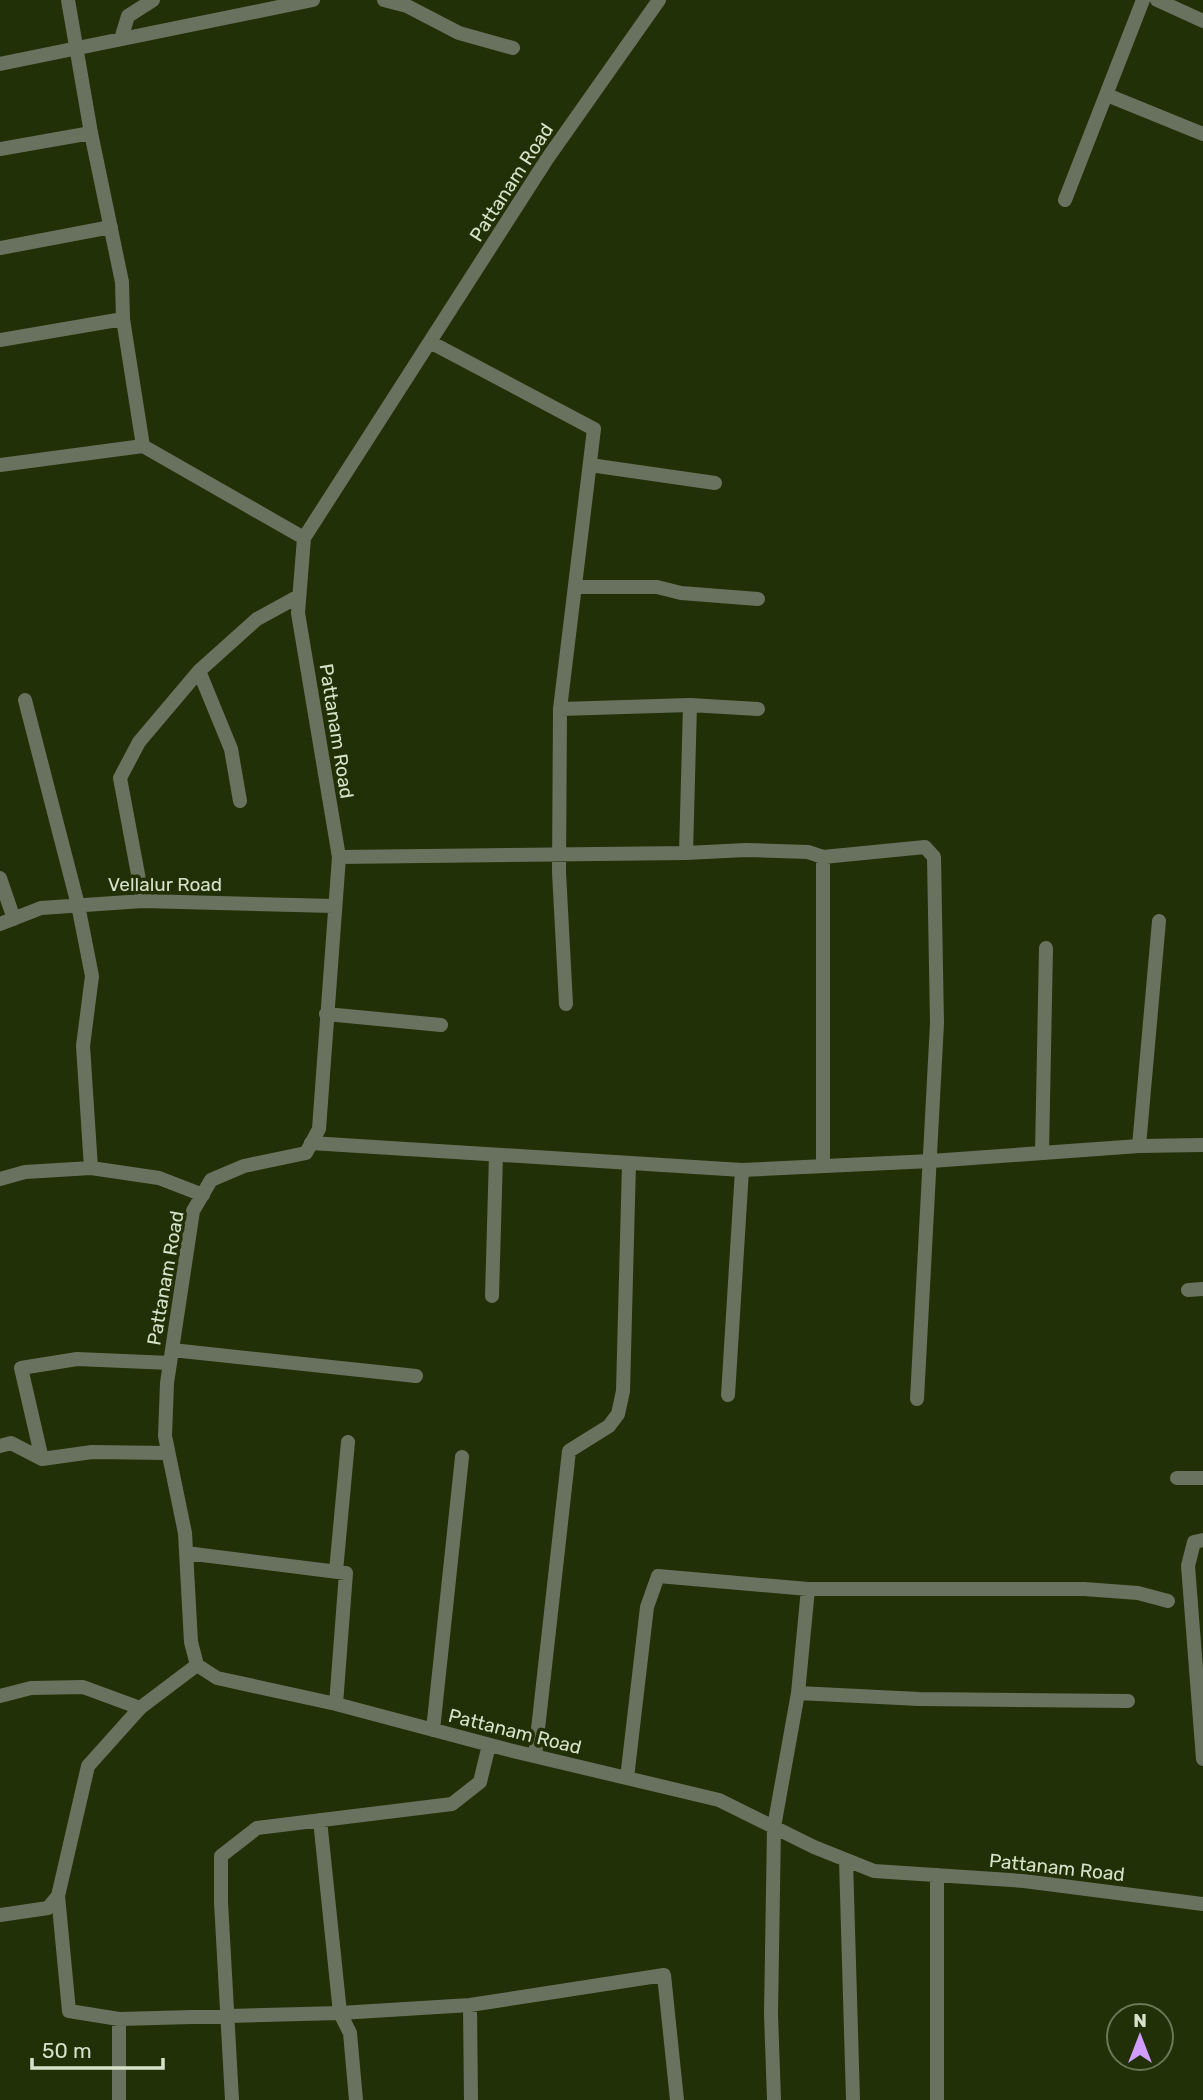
<svg xmlns="http://www.w3.org/2000/svg" width="1203" height="2100" font-family="Rubik,sans-serif">
<style>
.lines{fill:none;stroke-linecap:round;stroke-linejoin:round}
.minor{stroke:#69725f;stroke-width:14}
.tertiary{stroke:#69725f;stroke-width:14}
.labels{text-anchor:middle;stroke-width:7;stroke-linejoin:round;paint-order:stroke}
.street-label{font-size:19px;fill:#d7e2cb;stroke:#213006}
</style>
<rect width="100%" height="100%" fill="#213006"/>
<g class="lines">
<path class="minor" d="M68,0L91,133L122,282L123,319L143,446
M384,0L407,6L459,33L513,48
M659,0L547,159L304,538L298,613L339,857L319,1129L306,1153L244,1166L211,1180L193,1211L167,1383L165,1436L185,1533L191,1642L197,1665L217,1678L336,1704L509,1750L719,1800L814,1847L874,1871L1024,1881L1203,1904
M1157,0L1203,21
M121,39L128,16L153,0
M0,64L313,0
M1107,95L1203,134
M0,149L91,133
M1065,200L1143,0
M0,248L111,227
M0,340L123,319
M430,342L594,429L560,709L559,872L566,1004
M0,465L143,446L304,538
M590,465L715,483
M575,587H657L681,593L758,599
M199,671L231,749L240,801
M25,700L78,905L92,976L83,1046L91,1168
M560,709L690,705L758,709
M686,853L690,705
M339,857L686,853L746,850L808,852L823,857L925,847L934,857L937,1023L917,1399
M823,857V1166
M0,878L14,919
M143,901L120,778L139,742L199,671L257,619L299,596
M0,924L41,908L143,901L334,906
M326,1014L441,1025
M1139,1146L1159,921
M1042,1153L1046,948
M0,1179L25,1172L91,1168L159,1178L203,1195
M1188,1290L1203,1289
M492,1296L496,1155
M172,1350L416,1376
M728,1395L742,1170
M0,1446L11,1443L42,1459L92,1452L168,1453
M42,1459L21,1368L77,1359L170,1363
M1177,1478H1203
M1203,1540L1194,1542L1188,1566L1203,1759
M186,1553L346,1573L336,1704
M336,1571L348,1442
M798,1693L919,1699L1128,1701
M0,1696L31,1688L83,1687L140,1708
M433,1730L462,1457
M535,1756L569,1451L609,1426L618,1414L623,1391L629,1163
M627,1778L647,1607L658,1576L808,1589H1084L1138,1593L1168,1601
M320,1820L340,2013L470,2005L664,1975L677,2100
M846,1860L853,2100
M937,1875V2100
M58,1896L69,2011L119,2019L340,2013L350,2033L356,2100
M470,2005L471,2100
M119,2019V2100
M232,2100L221,1902V1856L257,1828L452,1804L480,1782L489,1745
M774,2100L771,2014L774,1827L798,1693L808,1589"/>
<path class="tertiary" d="M311,1143L742,1170L931,1161L1139,1146L1203,1145
M0,1915L48,1908L58,1896L88,1766L140,1708L197,1665"/>
</g>
<g class="labels">
<g class="street-label">
<text transform="translate(511 182) rotate(-57)" y="7">Pattanam Road</text>
<text transform="translate(337 731) rotate(81)" y="7">Pattanam Road</text>
<text x="165" y="891">Vellalur Road</text>
<text transform="translate(165 1278) rotate(-80)" y="7">Pattanam Road</text>
<text transform="translate(515 1731) rotate(14)" y="7">Pattanam Road</text>
<text transform="translate(1057 1867) rotate(6)" y="7">Pattanam Road</text>
</g>
</g>
<g transform="translate(1140 2037)"><circle r="33" fill="#213006" stroke="#6a7755" stroke-width="2"/>
<path d="M0-5L12 26L0 18L-12 26Z" fill="#d19dfe"/>
<text y="-10" font-size="19" font-weight="bold" text-anchor="middle" fill="#d7e2cb">N</text>
</g>
<path d="M32 2058v10h131v-10" fill="none" stroke="#d7e2cb" stroke-width="3.5"/>
<text x="42" y="2058" font-size="21" fill="#d7e2cb" stroke="#213006" stroke-width="5" paint-order="stroke">50 m</text>
</svg>
